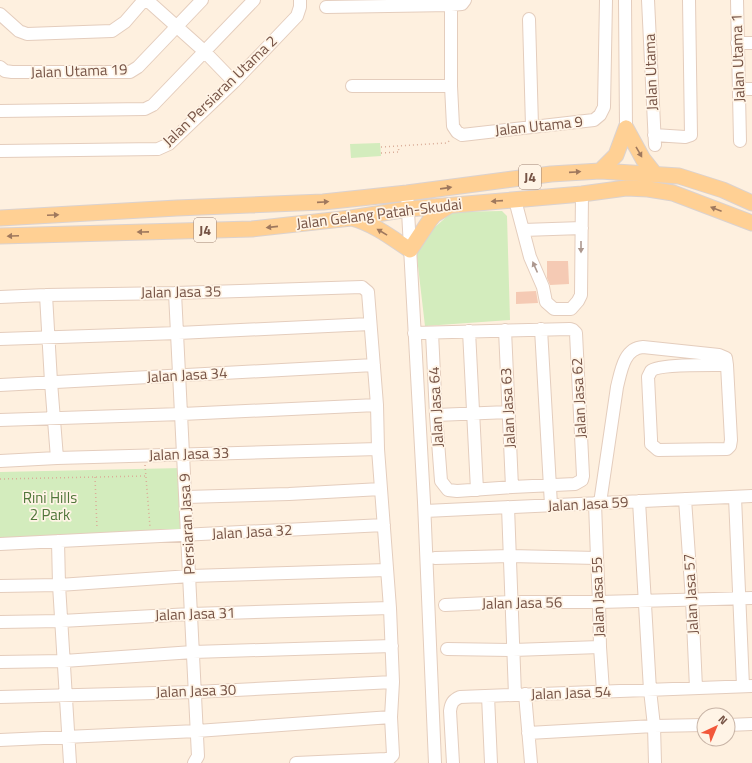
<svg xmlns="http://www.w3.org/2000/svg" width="752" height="763" font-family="'Titillium Web',sans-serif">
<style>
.green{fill:#d3ecbd}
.building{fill:#f5cab4}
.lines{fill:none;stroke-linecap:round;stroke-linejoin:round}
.minor-casing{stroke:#e4cdbd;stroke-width:14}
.major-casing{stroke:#dbd2cf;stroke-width:17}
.path{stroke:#daad98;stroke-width:1.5;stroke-dasharray:1 3;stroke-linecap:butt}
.minor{stroke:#fff;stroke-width:12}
.major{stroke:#ffd094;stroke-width:15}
.oneway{fill:#9f785d}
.oneway2{fill:#ad988f}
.labels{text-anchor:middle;stroke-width:3.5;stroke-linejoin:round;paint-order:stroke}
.shield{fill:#fff4e6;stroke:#9f8375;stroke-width:1}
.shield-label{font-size:14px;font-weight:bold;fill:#765345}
.street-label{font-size:15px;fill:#765345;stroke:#fff4e6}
.park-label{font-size:15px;fill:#50763a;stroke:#fff4e6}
</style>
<rect width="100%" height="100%" fill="#fef0df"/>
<path class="green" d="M380,143L381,156L351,158L350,144Z
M502,211L507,216L510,320L425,326L416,249L434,228L452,212Z
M182,468L186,538L0,543V472Z"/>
<path class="building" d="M547,261H568L569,284L550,285L547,278Z
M536,291L538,303L516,304V292Z"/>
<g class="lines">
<g class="minor-casing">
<path id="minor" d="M147,0L204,51L234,82
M625,0L626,128
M648,0L655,145
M737,0L740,141
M451,5V86L453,126L457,132L462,135L594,120L600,115L604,107L606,0
M326,7L451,5L462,4L465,0
M0,14L19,31L27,34L112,31L125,22L144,0
M529,19L532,126
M737,43H752
M0,67L5,71L12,72H130L138,67L202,0
M352,86H451
M739,89H752
M0,111L145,109L153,105L254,0
M654,135L685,137L691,135L689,0
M0,151L158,149L169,144L234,82L297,16L300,7V0
M407,193L424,502L435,763
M515,200L530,257L543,287L546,302L554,309H571L578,301L581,295L582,194
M523,230L582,228
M175,293L198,756L194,763
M46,295L51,382L57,458
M0,297L46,295L175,293L362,287L368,292L377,405L378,449L390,608L393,682L391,717L393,755L390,758L386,759L296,763
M541,329L551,505
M505,330L512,487
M469,331L477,490
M414,333L570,329L573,330L576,333L583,476L582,480L575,484L512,487L457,491L448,490L441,481L436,415L432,333
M0,339L178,333L370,324
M0,385L374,365
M436,415L509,412
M0,420L182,414L377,405
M0,461L57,458L378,449
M186,497L289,494L381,489
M735,497L743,686
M685,499L692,600L696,688
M639,501L650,690L654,726L655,763
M595,503L597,558L599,602L600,647L603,691
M600,503L617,387C621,371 624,348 643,347L719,355L726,358L727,365L731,440L730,446L727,449L658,450L651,444V439L648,377C649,375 650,373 651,371C658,364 715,365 727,365
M508,507L515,695
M425,511L752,496
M58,541L59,585L70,763
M0,544L384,525
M435,558L510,556L597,558
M0,586L59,585L190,576L387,570
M445,605L511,602H599L752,598
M0,622L61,621L191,614L390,608
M447,649L513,650L600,647
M0,662L64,661L193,652L392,646
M525,694L531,763
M488,696L491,763
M0,697L195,692L393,682
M728,725L752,724
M528,733L654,726L704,725
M0,740L197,731L391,717
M453,763L450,711C451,703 453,700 460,697L752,686"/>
</g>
<g class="major-casing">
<path id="major" d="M626,128L643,159L654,173
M600,171L616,155L626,128
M0,218L177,208L323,202L407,193L551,174L600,171L679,176L723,190L752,203
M352,218C374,224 392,238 410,250L430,220L434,215L449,206
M0,236L252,229L351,218L408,209L582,194L626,188L648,189L673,193L752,223"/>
</g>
<path class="path" d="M381,147L447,143L450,140
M381,153L399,152L398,146
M145,465L150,527
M95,477L97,529
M0,479L146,476"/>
<use href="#minor" class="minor"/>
<use href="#major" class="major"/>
</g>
<defs><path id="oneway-solid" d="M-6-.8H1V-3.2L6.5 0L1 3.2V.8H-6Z"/></defs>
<g class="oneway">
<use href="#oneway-solid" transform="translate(639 152) rotate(60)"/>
<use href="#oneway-solid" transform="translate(575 172) rotate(-4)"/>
<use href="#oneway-solid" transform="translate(446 188) rotate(-8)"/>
<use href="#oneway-solid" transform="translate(497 201) rotate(176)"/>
<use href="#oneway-solid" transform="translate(323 202) rotate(-4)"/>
<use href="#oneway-solid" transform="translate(716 209) rotate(-159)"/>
<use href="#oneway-solid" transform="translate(53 215) rotate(-3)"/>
<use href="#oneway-solid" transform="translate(272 227) rotate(174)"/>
<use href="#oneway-solid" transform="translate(143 232) rotate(179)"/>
<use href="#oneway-solid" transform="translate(382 232) rotate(-149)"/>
<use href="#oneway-solid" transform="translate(13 236) rotate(178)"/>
</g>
<g class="oneway2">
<use href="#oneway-solid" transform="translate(581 247) rotate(90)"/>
<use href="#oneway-solid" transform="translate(535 267) rotate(-114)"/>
</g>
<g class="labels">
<g class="shield">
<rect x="519" y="165" width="22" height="24" rx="3"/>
<rect x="194" y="218" width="22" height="24" rx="3"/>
</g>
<g class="shield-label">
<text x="530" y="182">J4</text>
<text x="205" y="235">J4</text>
</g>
<g class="street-label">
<text transform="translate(738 58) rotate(-92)" y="5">Jalan Utama 1</text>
<text transform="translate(79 71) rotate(-2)" y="5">Jalan Utama 19</text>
<text transform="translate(651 72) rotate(-92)" y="5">Jalan Utama</text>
<text transform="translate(220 91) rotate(-44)" y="5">Jalan Persiaran Utama 2</text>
<text transform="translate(539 126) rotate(-6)" y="5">Jalan Utama 9</text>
<text transform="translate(379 214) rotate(-7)" y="5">Jalan Gelang Patah-Skudai</text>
<text transform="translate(181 292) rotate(-1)" y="5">Jalan Jasa 35</text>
<text transform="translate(187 375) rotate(-3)" y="5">Jalan Jasa 34</text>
<text transform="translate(579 398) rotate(-93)" y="5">Jalan Jasa 62</text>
<text transform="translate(436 407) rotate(-93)" y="5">Jalan Jasa 64</text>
<text transform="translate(508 408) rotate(-93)" y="5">Jalan Jasa 63</text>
<text transform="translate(189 454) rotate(-2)" y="5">Jalan Jasa 33</text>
<text transform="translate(588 504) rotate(-3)" y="5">Jalan Jasa 59</text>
<text transform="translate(187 524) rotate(-93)" y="5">Persiaran Jasa 9</text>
<text transform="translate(252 532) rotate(-3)" y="5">Jalan Jasa 32</text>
<text transform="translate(691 594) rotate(-93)" y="5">Jalan Jasa 57</text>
<text transform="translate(598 597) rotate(-92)" y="5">Jalan Jasa 55</text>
<text transform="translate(522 603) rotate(-1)" y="5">Jalan Jasa 56</text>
<text transform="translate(195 614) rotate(-2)" y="5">Jalan Jasa 31</text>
<text transform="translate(196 691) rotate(-2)" y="5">Jalan Jasa 30</text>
<text transform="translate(571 693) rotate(-2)" y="5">Jalan Jasa 54</text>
</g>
<g class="park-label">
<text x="50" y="503">Rini Hills<tspan x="50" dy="17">2 Park</tspan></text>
</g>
</g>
<g transform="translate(716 727) rotate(44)"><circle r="19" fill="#fff4e6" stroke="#c8b4a6"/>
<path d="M0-3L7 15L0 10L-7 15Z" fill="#f2573a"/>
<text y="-6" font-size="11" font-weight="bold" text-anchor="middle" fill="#765345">N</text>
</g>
</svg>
